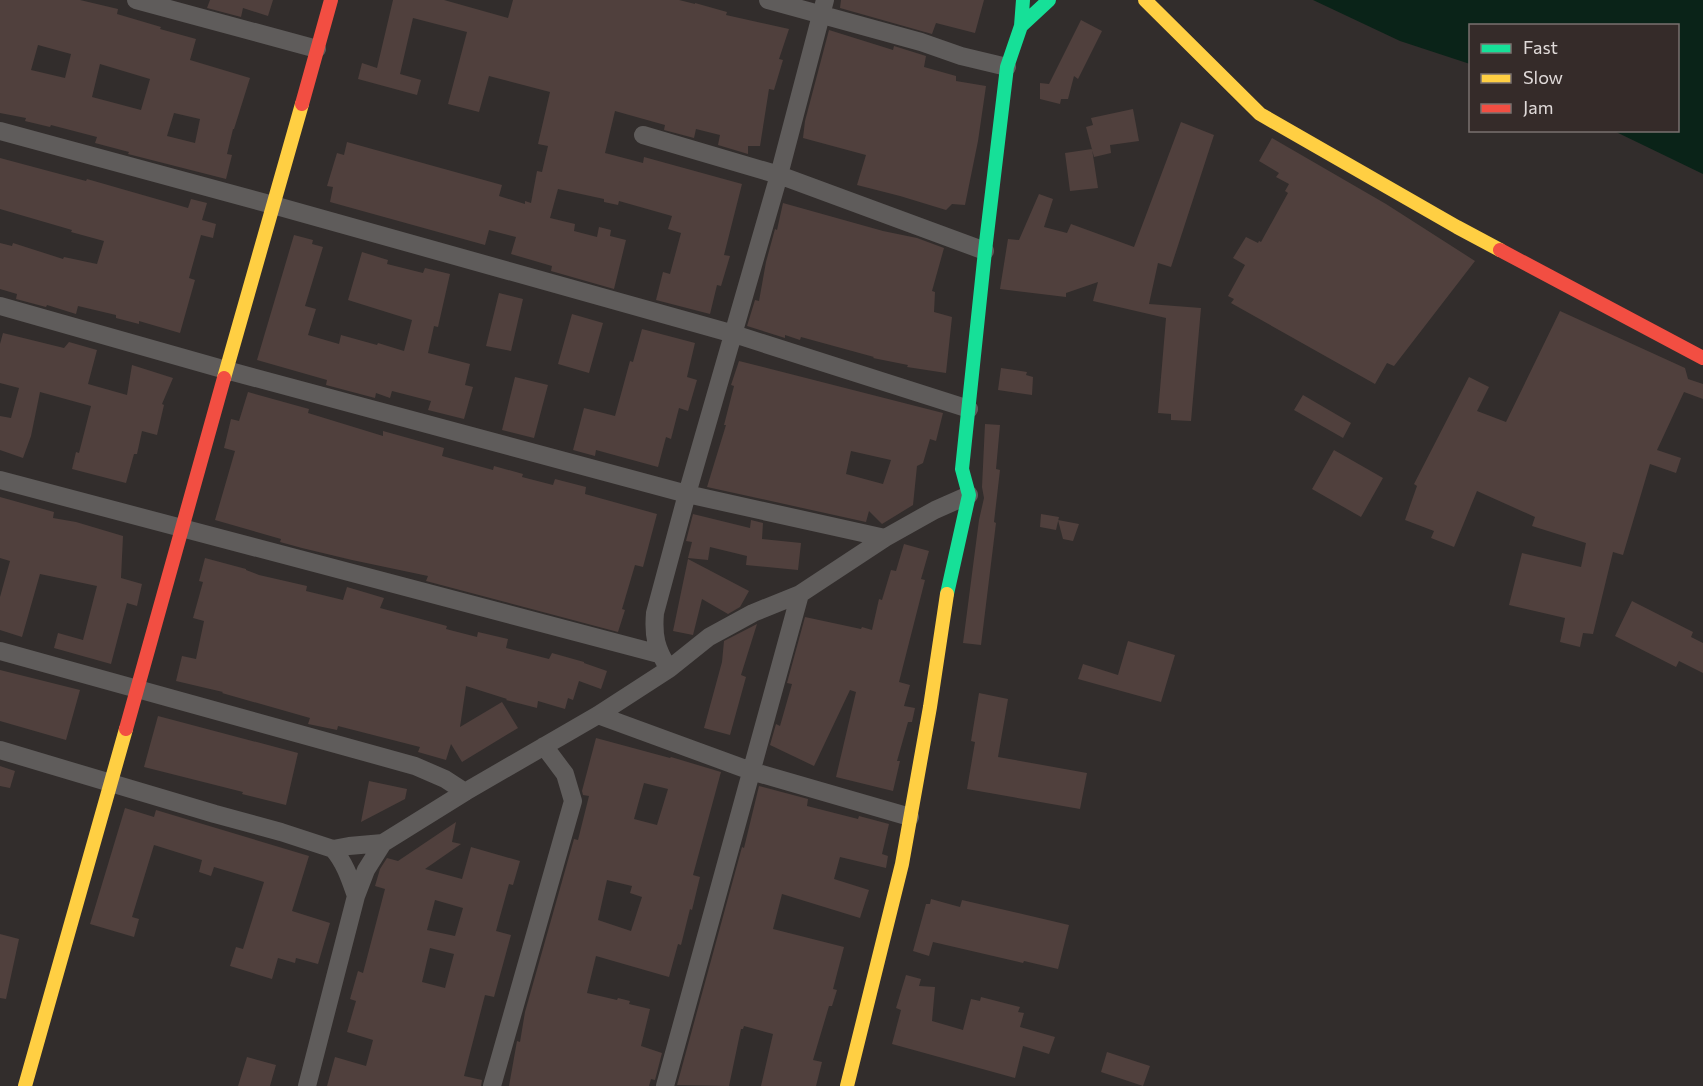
<svg xmlns="http://www.w3.org/2000/svg" width="1703" height="1086" font-family="Commissioner,sans-serif">
<style>
.water{fill:#0a2318}
.building{fill:#50403d;fill-rule:evenodd}
.lines{fill:none;stroke-linecap:round;stroke-linejoin:round}
.street{stroke:#5f5c5b;stroke-width:18}
.fast{stroke:#16e098;stroke-width:14}
.slow{stroke:#ffcf43;stroke-width:14}
.jam{stroke:#f24e42;stroke-width:14}
</style>
<rect width="100%" height="100%" fill="#322d2c"/>
<path class="water" d="M1313,0H1703V174L1614,131L1678,130V26H1470V64L1400,41Z"/>
<path class="building" d="M0,0H80L118,9L117,14L161,27L160,29L196,39L190,60L250,78L234,129H233L227,154L232,155L226,179L128,154L129,152L95,143L97,137L51,125L50,127L25,121L26,118L0,113ZM38,45L71,54L65,78L31,70ZM100,64L150,79L141,110L92,97ZM174,113L200,119L195,143L167,136Z
M210,0H273L268,16L243,8L241,17L207,8Z
M393,0H444L508,18L513,0H679L695,4V3L727,12L726,15L789,29L779,59L783,60L774,90L769,89L760,146H748V154L718,145L720,135L696,129L694,138L664,130L665,125L615,111L605,153L643,163L644,157L742,184L724,255L730,256L721,286L717,285L710,314L656,300L663,272L670,274L681,233L668,229L672,216L619,201L618,205L604,202V199L558,189L550,218L575,224L574,231L597,237L599,227L611,230L610,236L626,240L614,289L551,271L552,266L511,254L516,237L489,230L485,245L330,202L333,187L327,186L337,153L344,155L347,142L502,185L499,196L525,204V201L531,203L537,171L542,172L548,146L538,144L550,92L489,76L479,112L448,104L467,32L413,18L400,74L421,80L417,95L358,79L362,63L377,68Z
M841,0H984L975,33L936,23L932,34L840,8Z
M1081,20L1102,31L1078,79L1074,76L1068,99H1061L1060,104L1040,99V83L1049,84Z
M829,30L893,50L894,46L926,56L924,67L956,76V81L986,86L978,141L965,205L952,204L946,210L900,196L857,185L866,155L803,138L805,121Z
M1133,109L1139,141L1110,145L1111,153L1094,157L1086,127L1093,125L1091,118Z
M1181,122L1214,135L1171,267L1158,263L1149,304L1201,308L1191,421L1171,420V414L1158,413L1166,318L1093,301L1098,282L1066,293V297L1000,289L1008,239L1019,240L1039,194L1053,199L1044,227L1067,233L1071,224L1134,247Z
M1272,138L1386,204L1475,261L1394,366L1387,363L1375,384L1231,303L1234,299L1228,296L1245,265L1233,258L1246,237L1258,243L1259,241L1261,242L1288,193L1285,191L1289,184L1276,177L1279,173L1259,161Z
M1092,149L1098,188L1070,191L1065,153Z
M0,158L86,181L87,179L188,208L191,199L207,203L202,220L216,224L213,238L201,235L189,278L195,280L180,333L139,321V324L116,318V315L78,306L76,314L47,305L46,307L16,299L17,294L0,289V243L12,246L13,243L63,259L64,257L97,264L104,241L71,232L72,230L0,209Z
M783,203L883,231L917,238L944,248L932,291L935,292L934,312L952,317L946,373L907,367L908,365L873,358L874,357L801,337L800,340L785,335V338L747,326L755,300L759,301L766,262L775,229L777,230Z
M294,235L313,240L312,244L323,247L305,306L316,309L308,335L339,344L341,335L377,345L378,343L404,351L412,320L348,300L362,252L388,260L387,264L423,273L425,268L450,274L438,327L434,326L428,353L470,364L465,385L473,387L464,419L428,410L431,401L392,391L390,398L376,393L375,398L326,385L327,380L257,360Z
M499,293L523,299L511,351L486,346Z
M1560,311L1685,368L1688,379L1703,384V399L1684,392L1657,450L1681,458L1676,473L1650,464L1623,555L1613,552L1593,634L1583,633L1580,647L1560,642L1565,618L1509,605L1522,553L1581,567L1586,543L1532,526L1535,517L1477,491L1454,547L1431,538L1434,531L1405,520L1417,486L1414,484L1469,377L1489,387L1477,411L1506,422Z
M572,314L603,323L589,373L558,364Z
M642,329L695,343L687,377L697,380L688,411L679,408L671,439L666,437L658,467L596,450L595,456L573,450L584,408L615,416L630,361L633,362Z
M3,333L64,348L69,342L97,350L88,384L127,395L132,365L173,378L162,404L164,405L157,435L142,431L137,454H134L126,483L72,469L76,452L79,453L91,406L40,392L31,436L23,458L0,450V416L11,418L19,388L0,383V344Z
M739,361L943,413L936,441L930,439L923,463L917,466L913,505L882,524L869,511L866,522L707,487L726,425H724L734,386L731,385ZM851,451L891,460L883,484L846,474Z
M1001,368L1027,372L1026,375L1033,377L1032,395L998,390Z
M515,377L548,385L534,438L502,430Z
M248,392L309,409L308,413L383,436V431L444,448L442,456L493,470L494,466L523,474L522,477L553,485L555,479L586,487L585,494L657,514L643,567L635,565L622,609L625,610L618,632L426,581L428,576L352,560L302,548L280,542L281,539L215,520L235,451L224,448L231,419L239,421Z
M1303,395L1351,423L1343,438L1294,410Z
M985,424L1000,425L996,469L1000,470L994,522L996,523L981,645L963,643L979,520L984,498L982,487Z
M1334,450L1383,478L1361,517L1312,489Z
M0,497L54,512L53,518L76,522L123,536L121,578L142,584L137,606L127,603L111,664L54,648L58,633L83,640L97,586L40,574L22,637L0,630V597L10,561L0,558Z
M693,514L750,528L751,520L763,523L762,539L801,543L798,570L746,565L747,556L710,547L708,560L688,558L692,542L686,541Z
M1041,514L1059,517L1056,530L1040,527Z
M1058,520L1079,524L1073,541L1063,539Z
M904,544L929,551L921,579L925,580L899,682L910,685L904,706L915,708L912,722H908L897,761H900L893,791L836,777L856,692L850,690L814,766L770,745L776,724L780,726L792,684L787,683L805,617L861,629L862,627L872,630L879,599L882,600L891,570L896,571Z
M205,558L246,569V570L259,575L307,586L306,591L343,600L347,587L384,598L380,608L447,626L446,629L477,637L478,632L508,639L506,648L549,659L552,653L584,662V663L607,671L601,689L579,681L573,700L568,698L565,709L538,701L537,708L506,700L507,699L466,686L460,727L502,702L518,728L462,762L451,744L446,760L418,752L420,747L338,726L337,730L308,724L310,718L222,693L223,692L176,681L182,656L196,659L204,621L193,618L203,582L199,581Z
M688,559L749,591L740,607L728,614L702,599L693,635L673,631Z
M1632,601L1693,632L1691,637L1703,643V673L1679,661L1676,667L1615,636Z
M757,624L741,675L746,677L730,735L704,728L722,662L724,641Z
M1128,641L1175,655L1161,702L1078,679L1083,664L1118,675Z
M0,670L80,690L66,740L0,721Z
M979,693L1008,699L998,757L1087,773L1080,809L967,789L975,742L971,741Z
M158,716L298,753L286,805L242,794L243,792L144,767Z
M596,738L670,758L671,757L721,772L693,875L700,877L692,910L690,909L681,945L678,944L669,977L596,956L587,993L617,1000L618,998L630,1001L629,1004L650,1009L641,1046L662,1053L655,1080L651,1079L649,1086H509L517,1041L520,1042L525,1012L574,839L578,840L589,796L583,795L582,791ZM644,783L668,789L657,825L634,819ZM607,880L632,886L630,893L642,897L631,931L598,920Z
M0,766L15,771L10,788L0,786Z
M369,781L407,789L405,799L361,822Z
M759,786L808,799L807,806L858,819L859,816L889,824L882,854L888,856L886,868L840,857L834,879L869,890L860,918L782,894L773,929L844,947L833,989L837,990L832,1006H829L813,1060L822,1062L816,1086H761L773,1034L744,1026L743,1029H741L729,1086L677,1085L742,847L744,848Z
M125,808L154,817L156,810L309,856L292,911L330,923L318,964L296,958L295,963L278,958L272,979L230,966L236,947L243,949L264,882L214,867L211,876L199,872L202,860L154,845L132,917L139,919L134,937L90,924Z
M456,822L452,842L461,844L425,869L462,879L471,847L520,861L513,885L509,884L496,931L511,935L494,997L485,995L464,1076L482,1080L481,1086H327L335,1057L366,1066L373,1040L347,1032L356,1001L350,999L358,971L363,973L385,889L375,886L380,869L387,858L398,861ZM435,900L463,908L455,936L427,930ZM430,948L454,954L445,988L422,982Z
M931,899L960,907L962,900L1069,925L1058,969L1024,961L1023,963L933,942L929,956L913,951L926,904H930Z
M0,934L19,939L6,999L0,998Z
M906,975L921,979L919,986L935,987L932,1021L963,1030L971,999L980,1001L981,997L1020,1007L1018,1012L1024,1013L1020,1027L1055,1037L1049,1054L1023,1046L1015,1078L892,1044L901,1010L896,1008Z
M1107,1052L1150,1066L1143,1086L1101,1072Z
M247,1057L276,1065L270,1086H238Z"/>
<g class="lines">
<path class="street" d="M136,0L317,49
M768,0L921,42L961,56L1007,67
M0,131L273,205L734,334L969,409
M643,135L779,175L985,251
M0,306L226,370L687,494L885,538
M0,480L659,654
M0,651L415,766L445,779L465,792
M669,669C656,649 653,636 655,613L687,494L779,175L825,0
M598,715L751,771L910,817
M0,750L215,814L281,832L333,849L349,846L383,843
M333,849C345,863 350,879 356,896
M307,1086L356,896L366,870L383,843L465,792L598,715L669,669L709,637L753,613L800,594L885,538L935,510L969,495
M492,1086L573,801L565,774L544,746
M665,1086L800,594"/>
<path class="fast" d="M1021,26L1049,0
M947,594L969,495L962,469L985,251L1007,67L1021,26L1023,0"/>
<path class="slow" d="M1145,0L1260,114L1457,227L1500,250
M224,378L302,104
M25,1086L126,729
M847,1086L902,864L930,707L947,594"/>
<path class="jam" d="M302,104L331,0
M1500,250L1703,358
M126,729L224,378"/>
</g>
<rect x="1469" y="24" width="210" height="108" fill="#352b29" stroke="#79716f" stroke-width="1.5"/>
<rect x="1481" y="44" width="30" height="9" fill="#16e098" stroke="#79716f" stroke-width="1.5"/>
<text x="1523" y="54" font-size="18" fill="#e0dad9">Fast</text>
<rect x="1481" y="74" width="30" height="9" fill="#ffcf43" stroke="#79716f" stroke-width="1.5"/>
<text x="1523" y="84" font-size="18" fill="#e0dad9">Slow</text>
<rect x="1481" y="104" width="30" height="9" fill="#f24e42" stroke="#79716f" stroke-width="1.5"/>
<text x="1523" y="114" font-size="18" fill="#e0dad9">Jam</text>
</svg>
